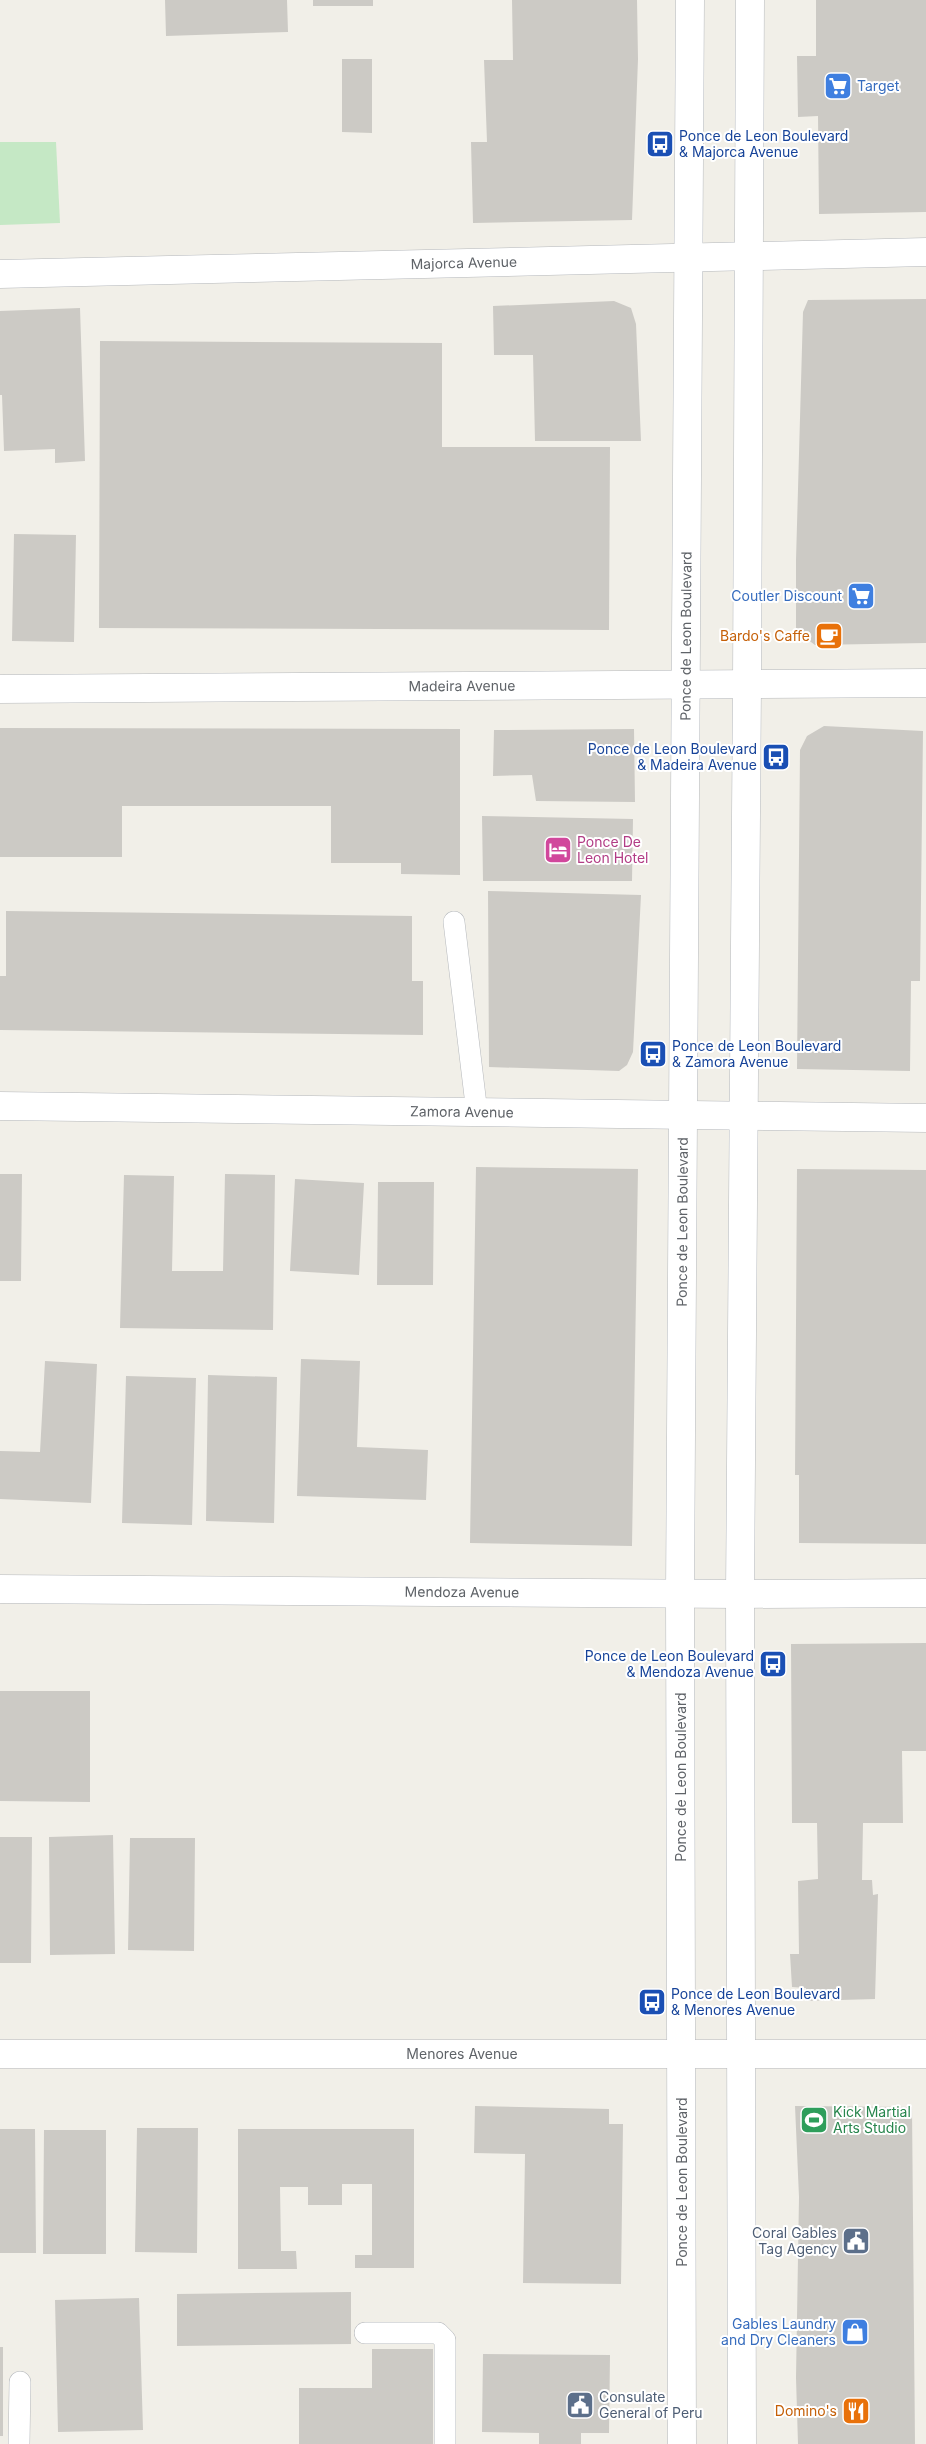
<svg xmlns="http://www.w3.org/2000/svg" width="926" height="2444" font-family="Inter,sans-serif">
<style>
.green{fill:#c5e8c5}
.building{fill:#cccac5}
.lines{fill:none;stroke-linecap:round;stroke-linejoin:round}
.lane-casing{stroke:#b5b8bc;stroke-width:22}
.street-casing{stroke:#b5b8bc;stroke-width:29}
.secondary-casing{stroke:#b6babf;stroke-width:29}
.lane{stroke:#fff;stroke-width:21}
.street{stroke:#fff;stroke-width:28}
.secondary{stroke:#fff;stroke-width:28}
.labels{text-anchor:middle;stroke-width:4;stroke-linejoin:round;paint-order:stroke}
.shop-label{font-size:14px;fill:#366cbe;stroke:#fff;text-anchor:end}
.transit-label{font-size:14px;fill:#164399;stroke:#fff;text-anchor:start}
.street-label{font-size:14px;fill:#5f6368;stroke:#fff}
.food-label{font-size:14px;fill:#c56008;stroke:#fff;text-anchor:end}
.hotel-label{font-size:14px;fill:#b23c85;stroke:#fff;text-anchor:start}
.leisure-label{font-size:14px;fill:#27864d;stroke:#fff;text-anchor:start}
.service-label{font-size:14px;fill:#4e5e75;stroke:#fff;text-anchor:end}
</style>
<rect width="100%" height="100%" fill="#f1efe8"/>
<path class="green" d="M0,142H56L60,223L0,225Z"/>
<path class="building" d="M165,0H287L288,32L166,36Z
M313,0H373V6H313Z
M512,0H637L638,59L632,220L473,223L471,142H487L484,60H513Z
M816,0H926V212L819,214L818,116L798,117L797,56H816Z
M342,59H372V133L342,132Z
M926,299V643L815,645L796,631V560L803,312L808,300Z
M614,301L631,308L636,324L641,441H535L533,355H494L493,306Z
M80,308L85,461L55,463V449L4,451L2,395H0V311Z
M100,341L442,343V447H610L609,630L99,628Z
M14,534L76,535L74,642L12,641Z
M824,726L923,731L920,981H911L910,1071L797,1069L800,750L807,736Z
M0,728L460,729V875L401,874V863H331V806H122V857H0Z
M634,729L635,802L536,801L532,775L493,776L494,730Z
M482,816L633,819L632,881H483Z
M488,891L641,895L633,1052L627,1065L619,1071L489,1067Z
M6,911L412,916V981H423V1035L0,1030V976H6Z
M476,1167L638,1169L632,1546L470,1543Z
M797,1169L926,1170V1544L799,1543V1475H795Z
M0,1174H22L21,1281H0Z
M225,1174L275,1175L273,1330L120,1328L124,1175L174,1176L172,1271H223Z
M295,1179L364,1183L359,1275L290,1271Z
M378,1182H434L433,1285H377Z
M301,1359L360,1361L357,1447L428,1450L426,1500L297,1496Z
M45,1361L97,1364L91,1503L0,1499V1451L40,1452Z
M208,1375L277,1377L274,1523L206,1521Z
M126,1376L196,1378L192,1525L122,1523Z
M926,1643V1751H902L903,1823H863L862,1880H872L873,1895L878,1894L875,1999L806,2001V1988L792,1987L790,1954H799L798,1881L818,1879L817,1823H792L791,1644Z
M0,1691H90V1802L0,1801Z
M113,1835L115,1954L50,1955L49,1837Z
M0,1837H32L31,1963H0Z
M130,1838H195L194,1951L128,1950Z
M475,2106L609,2109V2124H623L621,2284L523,2283L525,2154L474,2153Z
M795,2106L912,2107L915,2444H798L796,2378L799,2197Z
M137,2128H198L197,2253L135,2252Z
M0,2129H35L36,2253H0Z
M238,2129H414V2268H355V2255H372V2184H342V2205H308V2187H280L281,2251H296L297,2269H238Z
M44,2130H106V2254H43Z
M351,2292V2344L177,2346V2294Z
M139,2298L143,2430L58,2432L55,2300Z
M0,2347H3V2436H0Z
M372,2349H433V2444H299V2388H372Z
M483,2354L610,2355L609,2433H581V2444H539V2433L482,2432Z"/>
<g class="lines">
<g class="lane-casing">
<path id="lane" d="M454,922L477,1113
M365,2333H438L445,2340V2444
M19,2444L20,2382"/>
</g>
<g class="street-casing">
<g id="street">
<path id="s1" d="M0,274L926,252"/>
<path id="s2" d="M0,689L926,683"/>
<path id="s3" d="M0,1106L926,1118"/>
<path id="s4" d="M0,1589L740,1594L926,1593"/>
<path id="s5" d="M0,2054H926"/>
</g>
</g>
<g class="secondary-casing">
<g id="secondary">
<path id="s6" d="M682,2444L680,1594L690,0"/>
<path d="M742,2444L740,1594L747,685L750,0"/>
</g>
</g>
<use href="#lane" class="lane"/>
<use href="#street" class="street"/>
<use href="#secondary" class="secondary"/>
</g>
<defs>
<g id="supermarket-square" transform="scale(1.4375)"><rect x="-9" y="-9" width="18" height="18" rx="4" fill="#3f7fe0" stroke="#fff"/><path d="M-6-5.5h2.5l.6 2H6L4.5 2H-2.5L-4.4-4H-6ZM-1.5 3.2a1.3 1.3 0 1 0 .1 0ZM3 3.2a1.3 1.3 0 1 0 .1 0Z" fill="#fff"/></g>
<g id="bus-square" transform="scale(1.4375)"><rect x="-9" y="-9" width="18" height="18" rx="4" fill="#1a4fb4" stroke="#fff"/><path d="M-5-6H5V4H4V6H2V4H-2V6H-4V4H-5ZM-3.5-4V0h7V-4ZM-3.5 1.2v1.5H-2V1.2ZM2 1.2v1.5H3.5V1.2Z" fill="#fff"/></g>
<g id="cafe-square" transform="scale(1.4375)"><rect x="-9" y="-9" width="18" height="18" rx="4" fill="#e8710a" stroke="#fff"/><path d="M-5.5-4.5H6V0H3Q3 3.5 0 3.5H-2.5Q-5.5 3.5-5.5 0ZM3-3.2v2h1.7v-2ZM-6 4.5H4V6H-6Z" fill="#fff"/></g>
<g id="hotel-square" transform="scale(1.4375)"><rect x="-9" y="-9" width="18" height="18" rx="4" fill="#d1479c" stroke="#fff"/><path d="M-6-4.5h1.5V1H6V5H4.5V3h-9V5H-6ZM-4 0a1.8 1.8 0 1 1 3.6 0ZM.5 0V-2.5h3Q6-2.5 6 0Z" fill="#fff"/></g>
<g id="stadium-square" transform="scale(1.4375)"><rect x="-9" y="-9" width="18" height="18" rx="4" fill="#2e9e5b" stroke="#fff"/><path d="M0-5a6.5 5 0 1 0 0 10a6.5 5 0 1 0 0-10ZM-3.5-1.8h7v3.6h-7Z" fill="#fff"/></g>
<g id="civic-square" transform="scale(1.4375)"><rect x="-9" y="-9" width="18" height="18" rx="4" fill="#5c6f8a" stroke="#fff"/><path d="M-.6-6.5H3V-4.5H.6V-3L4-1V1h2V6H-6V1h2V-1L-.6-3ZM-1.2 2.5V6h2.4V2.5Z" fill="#fff"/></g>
<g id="shop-square" transform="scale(1.4375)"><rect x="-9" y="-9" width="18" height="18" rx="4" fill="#3f7fe0" stroke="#fff"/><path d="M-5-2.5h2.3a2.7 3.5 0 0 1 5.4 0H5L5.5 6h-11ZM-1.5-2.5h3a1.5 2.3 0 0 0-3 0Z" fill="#fff"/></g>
<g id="restaurant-square" transform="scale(1.4375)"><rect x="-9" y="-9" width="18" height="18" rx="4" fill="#e8710a" stroke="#fff"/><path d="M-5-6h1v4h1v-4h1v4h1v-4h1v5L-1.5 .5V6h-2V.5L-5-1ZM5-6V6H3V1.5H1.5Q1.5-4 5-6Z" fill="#fff"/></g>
</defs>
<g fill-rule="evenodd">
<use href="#supermarket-square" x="838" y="86"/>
<use href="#bus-square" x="660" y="144"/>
<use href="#supermarket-square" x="861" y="596"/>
<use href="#cafe-square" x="829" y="636"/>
<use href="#bus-square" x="776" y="757"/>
<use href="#hotel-square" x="558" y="850"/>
<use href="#bus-square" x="653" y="1054"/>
<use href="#bus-square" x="773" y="1664"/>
<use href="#bus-square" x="652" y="2002"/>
<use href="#stadium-square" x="814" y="2120"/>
<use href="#civic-square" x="856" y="2241"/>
<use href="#shop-square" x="855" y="2332"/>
<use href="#civic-square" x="580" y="2405"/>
<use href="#restaurant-square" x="856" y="2411"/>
</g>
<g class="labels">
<g class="shop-label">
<text x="857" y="91" text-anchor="start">Target</text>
<text x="842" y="601">Coutler Discount</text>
<text x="836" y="2329">Gables Laundry<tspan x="836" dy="16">and Dry Cleaners</tspan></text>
</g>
<g class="transit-label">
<text x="679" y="141">Ponce de Leon Boulevard<tspan x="679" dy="16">&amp; Majorca Avenue</tspan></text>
<text x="757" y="754" text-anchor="end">Ponce de Leon Boulevard<tspan x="757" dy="16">&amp; Madeira Avenue</tspan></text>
<text x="672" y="1051">Ponce de Leon Boulevard<tspan x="672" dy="16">&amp; Zamora Avenue</tspan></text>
<text x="754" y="1661" text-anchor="end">Ponce de Leon Boulevard<tspan x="754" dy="16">&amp; Mendoza Avenue</tspan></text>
<text x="671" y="1999">Ponce de Leon Boulevard<tspan x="671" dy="16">&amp; Menores Avenue</tspan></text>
</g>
<g class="street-label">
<text dy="5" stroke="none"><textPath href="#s1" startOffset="464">Majorca Avenue</textPath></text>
<text dy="5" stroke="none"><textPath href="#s6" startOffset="1808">Ponce de Leon Boulevard</textPath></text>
<text dy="5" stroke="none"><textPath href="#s2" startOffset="462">Madeira Avenue</textPath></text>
<text dy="5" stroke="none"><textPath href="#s3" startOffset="462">Zamora Avenue</textPath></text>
<text dy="5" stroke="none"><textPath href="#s6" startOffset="1222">Ponce de Leon Boulevard</textPath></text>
<text dy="5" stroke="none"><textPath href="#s4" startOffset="462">Mendoza Avenue</textPath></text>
<text transform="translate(681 1777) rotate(-90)" y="5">Ponce de Leon Boulevard</text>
<text dy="5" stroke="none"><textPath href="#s5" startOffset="462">Menores Avenue</textPath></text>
<text transform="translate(682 2182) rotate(-90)" y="5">Ponce de Leon Boulevard</text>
</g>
<g class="food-label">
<text x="810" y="641">Bardo's Caffe</text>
<text x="837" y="2416">Domino's</text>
</g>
<g class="hotel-label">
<text x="577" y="847">Ponce De<tspan x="577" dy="16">Leon Hotel</tspan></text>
</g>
<g class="leisure-label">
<text x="833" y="2117">Kick Martial<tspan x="833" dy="16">Arts Studio</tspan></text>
</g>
<g class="service-label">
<text x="837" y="2238">Coral Gables<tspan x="837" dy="16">Tag Agency</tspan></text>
<text x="599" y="2402" text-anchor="start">Consulate<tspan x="599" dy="16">General of Peru</tspan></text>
</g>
</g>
</svg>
